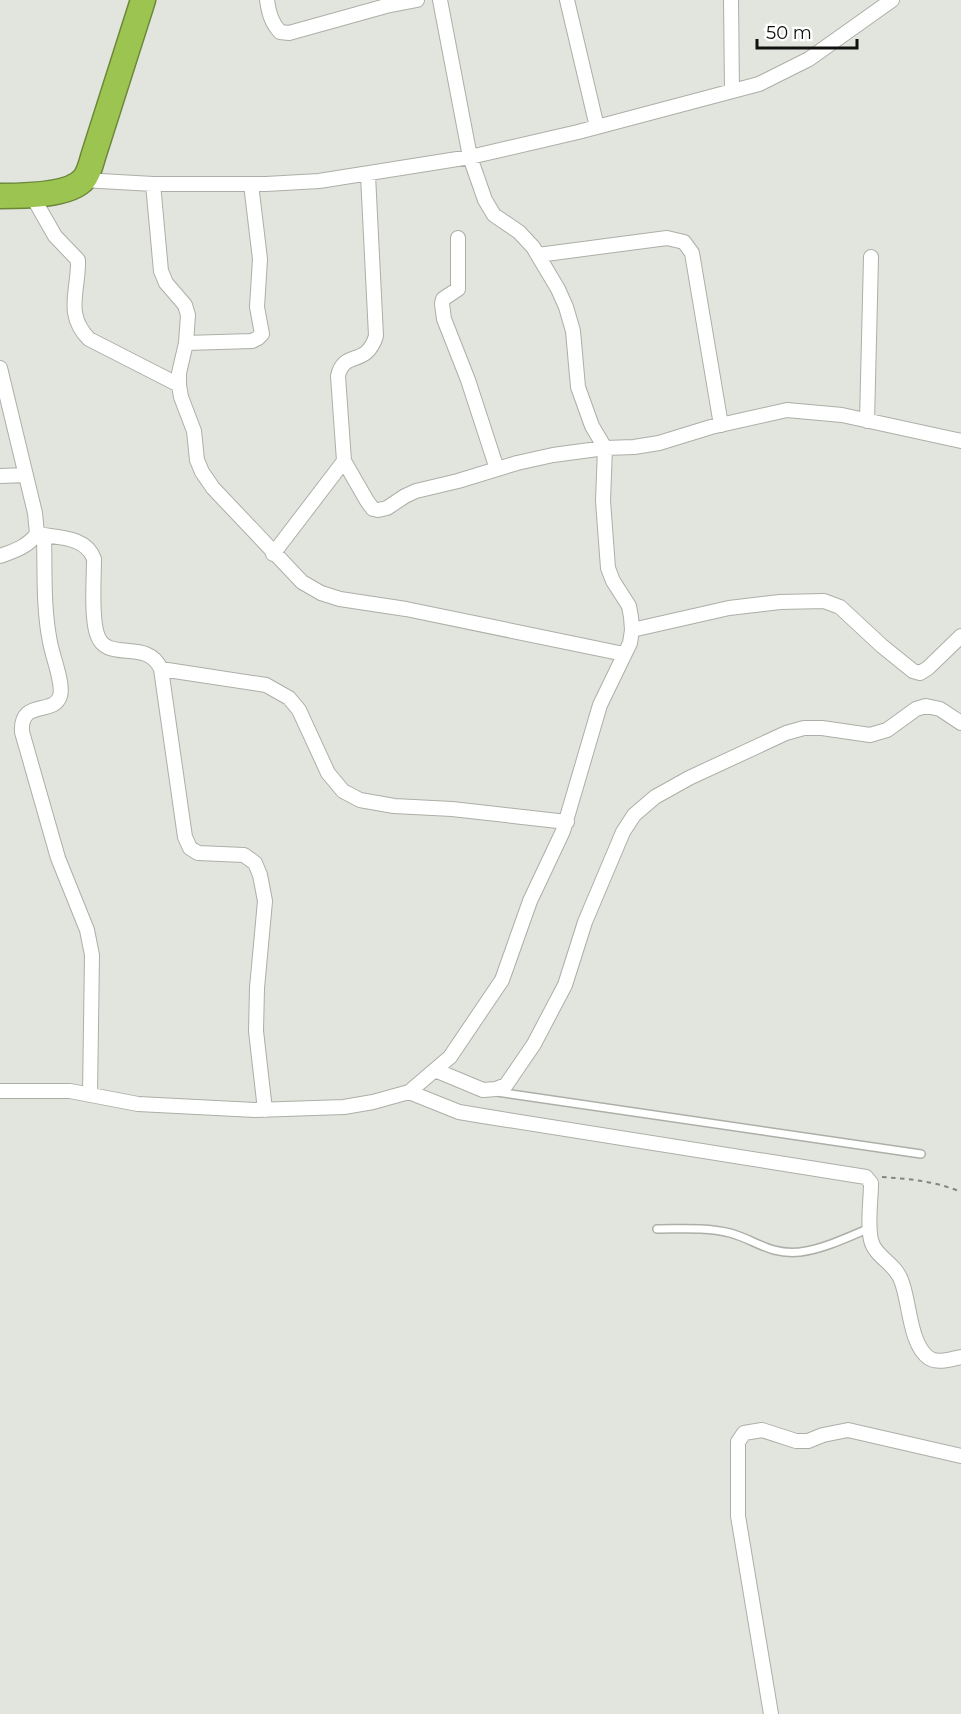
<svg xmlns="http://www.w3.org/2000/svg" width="961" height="1714" font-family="Montserrat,sans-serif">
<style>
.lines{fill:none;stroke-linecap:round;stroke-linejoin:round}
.lane-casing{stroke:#acafa7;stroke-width:10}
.street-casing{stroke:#acafa7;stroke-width:16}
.highway-casing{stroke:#6b863a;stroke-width:27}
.path{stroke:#838580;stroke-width:2;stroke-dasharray:4.5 4.5;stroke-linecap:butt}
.lane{stroke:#fff;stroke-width:7}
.street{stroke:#fff;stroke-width:14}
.highway{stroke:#9bc550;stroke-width:24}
</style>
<rect width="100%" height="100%" fill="#e2e5dd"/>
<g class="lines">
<g class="lane-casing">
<path id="lane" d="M497,1092L921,1154
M657,1229C681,1229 706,1227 730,1233C756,1240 769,1255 800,1252C824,1249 848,1237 870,1228"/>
</g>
<g class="street-casing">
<path id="street" d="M267,0C269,13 271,22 280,32L289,33L386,6L417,0
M567,0L597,127
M731,0L732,91
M83,180L153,184H266L319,181L470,157L578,132L759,84L809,59L892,0
M153,184L161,271L166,283L185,305L188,315L186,343L179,373V385L181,397L194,431L197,460L202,472L213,488L302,582L321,593L340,599L406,609L624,654
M31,194L55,236L78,260C79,290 64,314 89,339L179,385
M458,238V289L443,299L442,304L444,319L468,380L497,469
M538,255L667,238L684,242L692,253L721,425
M186,343L252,341L258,338L262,334L257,307L260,259L251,184
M0,368L35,513L37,534C27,547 14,551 0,556
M867,421L871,257
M344,461L367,501L373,509L378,510L387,508L405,496L416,491L458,481L517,463L553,455L605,448L634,447L659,443L711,427L787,410L842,415L961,441
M0,476L26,475
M37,534C58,538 86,536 94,559C94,579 91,616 97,634C106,664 147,637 161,669L185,837L190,848L198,853L244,855L255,863L260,875L265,901L257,988L256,1031L265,1110
M44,536C45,571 43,607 50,642C52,655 64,684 60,696C54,716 20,698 22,732L58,858L87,930L92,955L90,1095
M273,554L344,461L338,376C344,349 366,368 376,336L368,175
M632,630L729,608L780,602L824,601L840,607L882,646L913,671L920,673L928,668L961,636
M161,669L266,685L289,698L299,710L328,773L343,791L360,800L394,806L452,809L567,822
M435,1070L483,1090L496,1089L506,1085L534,1044L565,985L585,922L623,832L634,815L655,797L689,778L786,733L804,728H822L870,735L887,730L916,709L926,706L940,709L961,723
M0,1091H70L138,1104L255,1110L344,1107L373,1102L409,1092L450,1057L502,980L530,901L563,831L600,705L630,643L632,630L631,617L629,606L613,581L608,568L603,501L605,448L592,426L578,387L573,331L566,307L558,289L533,247L519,232L494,215L485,200L470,157L440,0
M409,1092L459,1112L483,1116L866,1177L871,1183C871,1202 867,1222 871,1240C875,1257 895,1263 901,1280C910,1301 909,1344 929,1358C939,1364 951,1359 961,1357
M771,1714L738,1516V1442L744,1433L762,1430L796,1441H808L823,1435L848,1430L961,1456"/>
</g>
<g class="highway-casing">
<path id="highway" d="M0,196C21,196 70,196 84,179C89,173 91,164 93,157L143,0"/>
</g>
<path class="path" d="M882,1177C910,1179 935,1181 961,1192"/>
<use href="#lane" class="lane"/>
<use href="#street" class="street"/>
<use href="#highway" class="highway"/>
</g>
<path d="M757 39v9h100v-9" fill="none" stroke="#111210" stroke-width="3"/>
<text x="766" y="39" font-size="18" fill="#111210" stroke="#ffffff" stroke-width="4.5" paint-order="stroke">50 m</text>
</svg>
